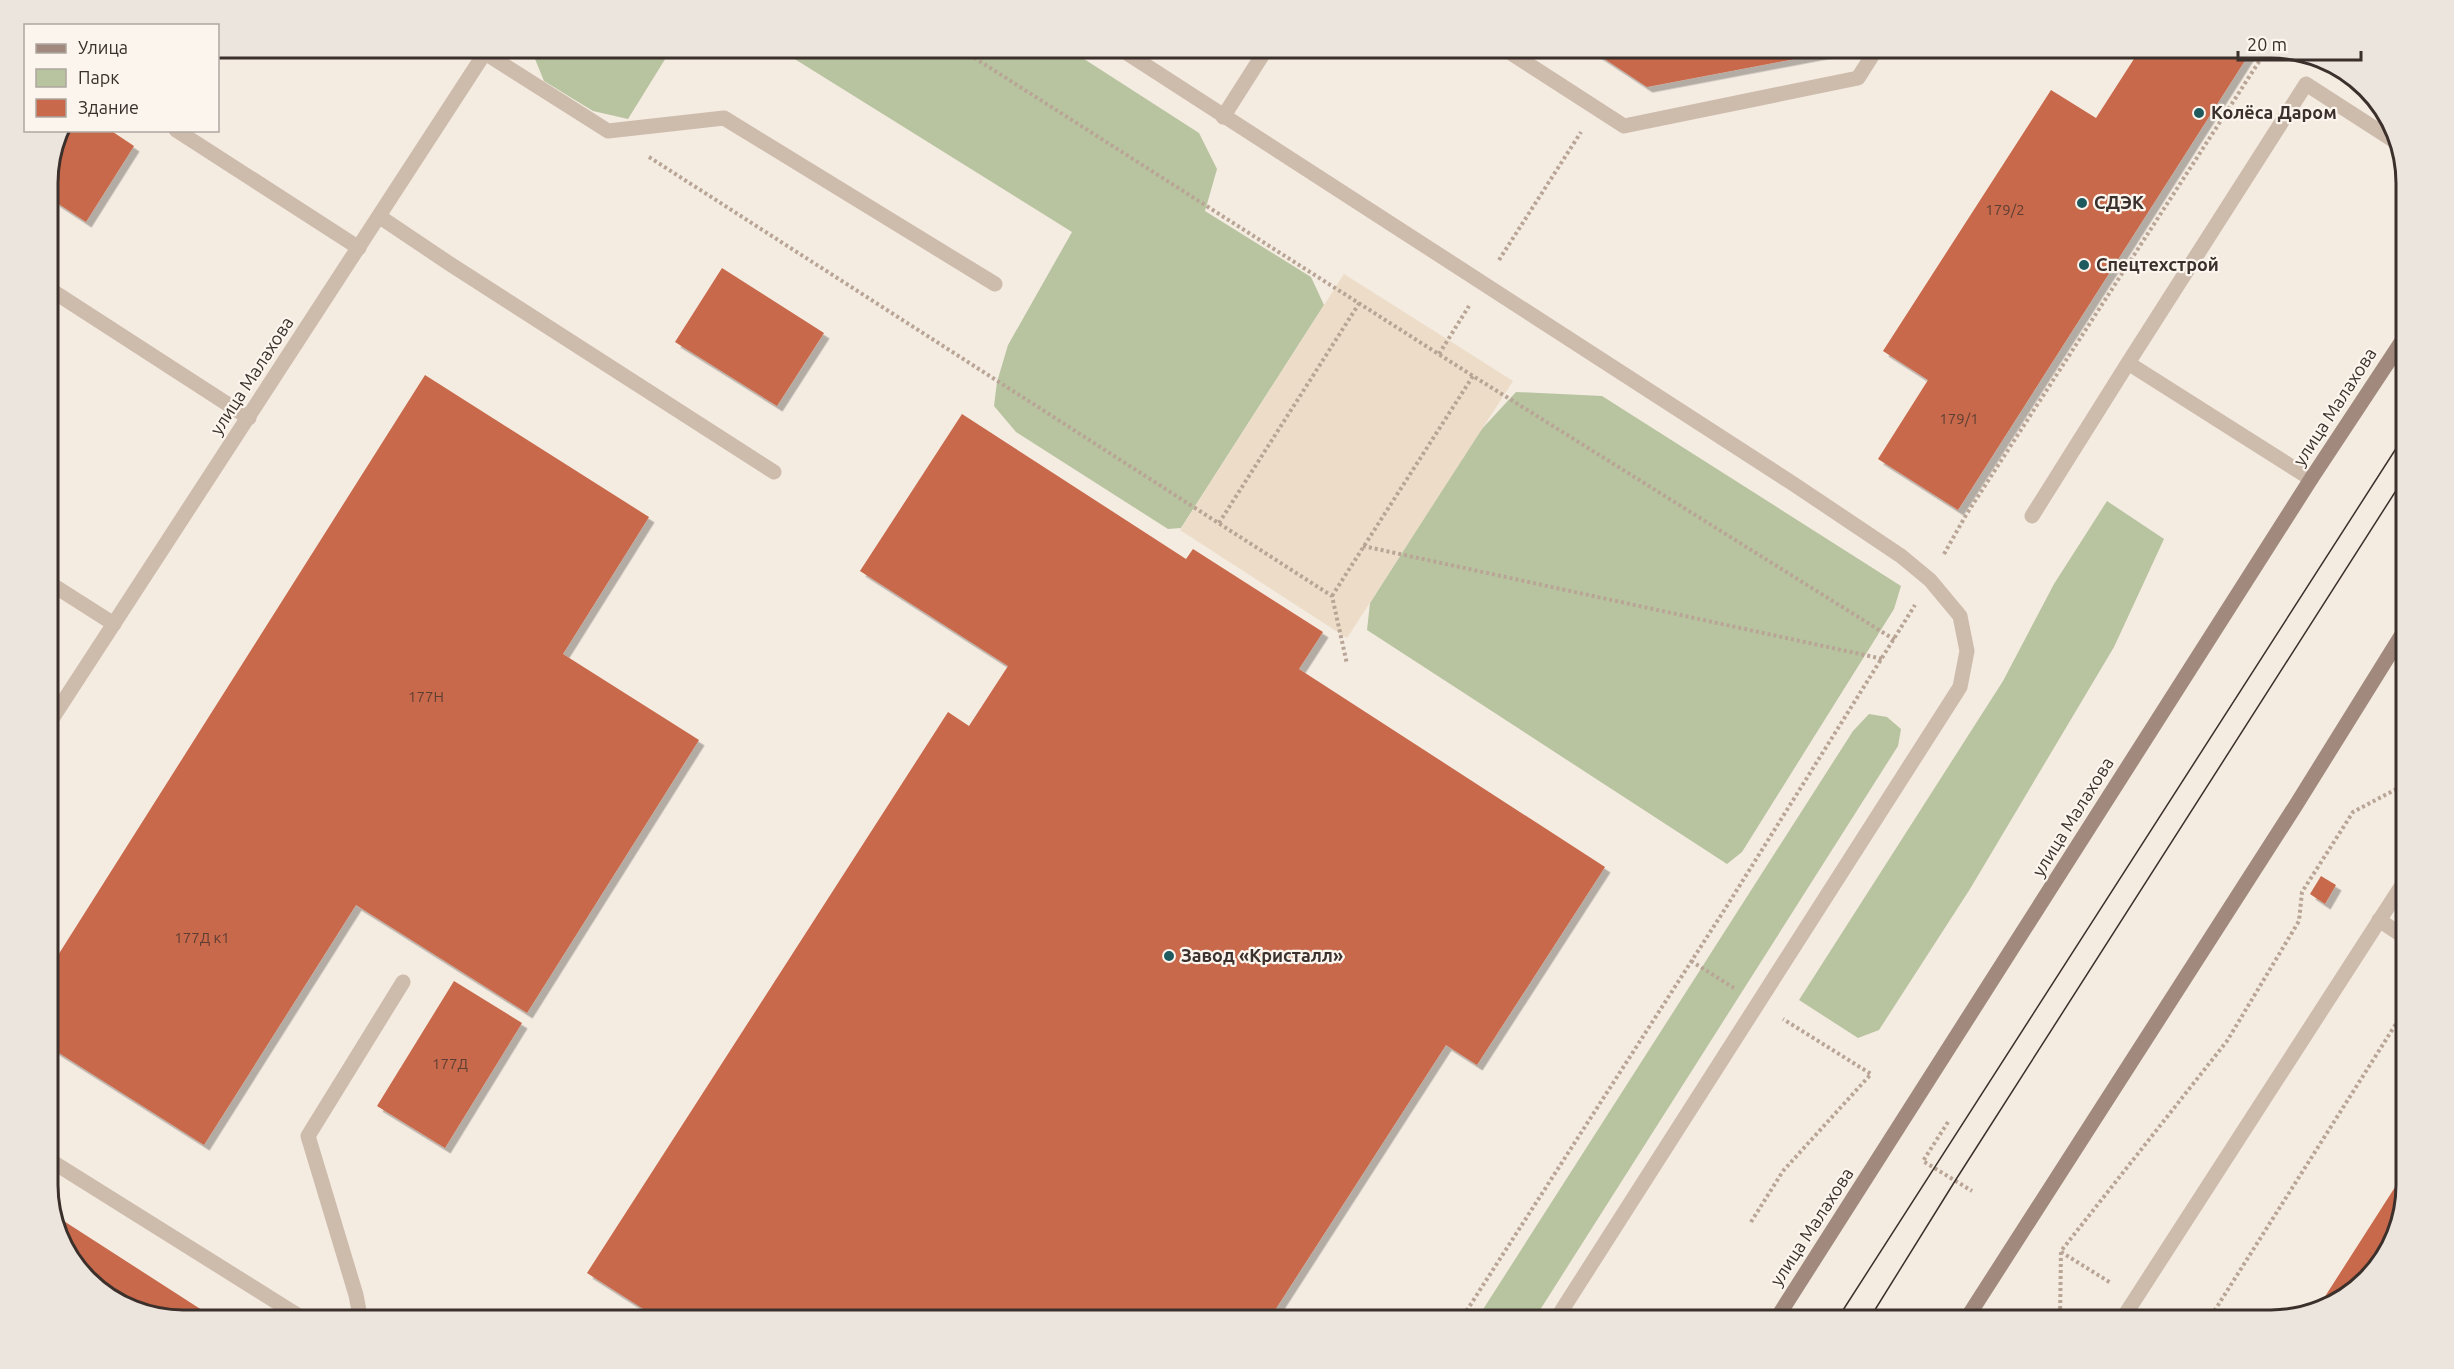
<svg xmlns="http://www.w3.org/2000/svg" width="2454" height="1369" font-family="Ubuntu,sans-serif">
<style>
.green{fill:#b8c4a0}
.plaza{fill:#ecdcc8}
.building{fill:#c8694b;filter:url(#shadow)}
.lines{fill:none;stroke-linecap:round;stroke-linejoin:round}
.path{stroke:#b9a596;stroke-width:4;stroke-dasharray:3 3;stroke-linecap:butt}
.lane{stroke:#cdbbac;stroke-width:15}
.street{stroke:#cdbbac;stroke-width:15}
.secondary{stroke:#a18a7d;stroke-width:15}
.tram{stroke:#3b302b;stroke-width:1.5}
.poi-dot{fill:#1f5a5e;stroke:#fbf5ee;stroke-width:2}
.labels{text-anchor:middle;stroke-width:4.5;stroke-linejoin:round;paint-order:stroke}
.number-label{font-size:15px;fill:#5e3e33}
.poi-label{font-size:18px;font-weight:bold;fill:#3b302b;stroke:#fbf5ee;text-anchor:start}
.street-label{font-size:18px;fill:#3b302b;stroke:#fbf5ee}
.rim{fill:none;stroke:#3b302b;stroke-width:3}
</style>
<defs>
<filter id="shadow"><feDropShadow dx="5.5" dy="5.5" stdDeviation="0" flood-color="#0004"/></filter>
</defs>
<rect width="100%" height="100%" fill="#f4ebe1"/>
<path class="green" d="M535,48H672L628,119L593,111L544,81L535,59Z
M777,48H1067L1199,133L1217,169L1205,211L1311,277L1324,305L1181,528L1168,529L1016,432L994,406L997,382L1008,345L1072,232Z
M1516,392L1602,396L1901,586L1894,609L1742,852L1727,864L1367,630L1370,603L1479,432Z
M2107,501L2164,539L2114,647L1970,889L1879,1030L1858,1038L1799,1000L2003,681L2054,584Z
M1869,714L1887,717L1901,729L1898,746L1533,1321H1490L1482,1311L1853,731Z"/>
<path class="plaza" d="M1344,274L1513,381L1347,638L1180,530Z"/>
<path class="building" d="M1588,48H1834L1832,52L1647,87Z
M2141,48H2253L1958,510L1878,459L1928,380L1883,351L2051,90L2096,118Z
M59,130H110L134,146L86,222L48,197V175Z
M722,268L824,333L777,406L675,342Z
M425,375L649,517L563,654L699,740L527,1013L356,905L204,1145L48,1046V971Z
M962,414L1186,559L1193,549L1323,632L1299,669L1605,867L1477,1065L1446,1045L1268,1321H662L587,1273L948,712L969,726L1008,666L860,571Z
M2321,876L2336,885L2325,904L2310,894Z
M454,981L522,1023L445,1148L377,1106Z
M2406,1170V1186L2388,1253L2338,1303L2317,1309Z
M56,1216L219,1321H184L116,1303L71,1260Z"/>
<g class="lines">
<path class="path" d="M959,48L1473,376L1895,640
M649,157L1332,596L1347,664
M1499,260L1581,132
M1439,354L1469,306
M1219,523L1360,302
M1363,546L1883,659
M1944,554L1966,515L2262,57
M1332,596L1473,376
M1691,961L1734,988
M1948,1122L1923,1161L1972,1191
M1751,1222L1783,1171L1871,1074L1783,1019
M2061,1252L2111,1283
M2160,1314L2172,1321
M1460,1321L1725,909L1915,605
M2060,1321L2061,1251L2227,1041L2299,921L2302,892L2353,812L2406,784
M2208,1321L2406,1008"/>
<path class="lane" d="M1503,48L1624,126L1858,78L1877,48
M485,53L608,131L724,118L995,284
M1223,117L1267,48
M176,130L359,248
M380,217L450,264L774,472
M48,288L249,418
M2311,479L2128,363L2306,84L2396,142
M2032,516L2128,363
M48,582L114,624
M2379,920L2406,938
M48,1159L307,1321
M361,1321L356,1295L308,1136L403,982"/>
<path class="street" d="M1119,48L1792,483L1901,556L1930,580L1960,616L1967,651L1960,687L1555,1321
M48,725L488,48
M2121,1321L2406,879"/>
<path class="secondary" d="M1775,1321L2311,479L2406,335
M1965,1321L2296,805L2406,628"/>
<path class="tram" d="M1836,1321L2406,433
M1868,1321L1955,1181L2406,475"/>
</g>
<g class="poi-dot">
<circle cx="2199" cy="113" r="6"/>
<circle cx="2082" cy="203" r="6"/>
<circle cx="2084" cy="265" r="6"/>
<circle cx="1169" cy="956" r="6"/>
</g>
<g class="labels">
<g class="number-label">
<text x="2005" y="215">179/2</text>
<text x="1959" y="424">179/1</text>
<text x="426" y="702">177Н</text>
<text x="202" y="943">177Д к1</text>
<text x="450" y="1069">177Д</text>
</g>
<g class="poi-label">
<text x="2211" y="119">Колёса Даром</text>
<text x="2094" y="209">СДЭК</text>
<text x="2096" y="271">Спецтехстрой</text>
<text x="1181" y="962">Завод «Кристалл»</text>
</g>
<g class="street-label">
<text transform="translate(252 376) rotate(-57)" y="6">улица Малахова</text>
<text transform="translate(2335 407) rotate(-57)" y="6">улица Малахова</text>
<text transform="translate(2073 817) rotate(-58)" y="6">улица Малахова</text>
<text transform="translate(1812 1227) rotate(-57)" y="6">улица Малахова</text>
</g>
</g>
<path d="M0 0H2454V1369H0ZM183 58H2271A125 125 0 0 1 2396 183V1185A125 125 0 0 1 2271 1310H183A125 125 0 0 1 58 1185V183A125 125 0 0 1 183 58Z" fill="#ece5de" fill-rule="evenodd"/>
<path class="rim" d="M183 58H2271A125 125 0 0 1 2396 183V1185A125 125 0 0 1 2271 1310H183A125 125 0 0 1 58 1185V183A125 125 0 0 1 183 58Z"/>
<rect x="24" y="24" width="195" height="108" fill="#fbf5ee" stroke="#aea6a0" stroke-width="1.5"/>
<rect x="36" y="44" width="30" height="9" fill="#a18a7d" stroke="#aea6a0" stroke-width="1.5"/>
<text x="78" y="54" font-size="18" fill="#3b302b">Улица</text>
<rect x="36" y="69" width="30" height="18" fill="#b8c4a0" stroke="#aea6a0" stroke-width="1.5"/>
<text x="78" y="84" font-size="18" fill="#3b302b">Парк</text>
<rect x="36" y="99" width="30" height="18" fill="#c8694b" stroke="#aea6a0" stroke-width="1.5"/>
<text x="78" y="114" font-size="18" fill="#3b302b">Здание</text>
<path d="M2238 51v9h123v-9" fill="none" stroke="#3b302b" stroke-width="3"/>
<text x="2247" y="51" font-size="18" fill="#3b302b" stroke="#fbf5ee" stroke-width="4.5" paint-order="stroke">20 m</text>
</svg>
